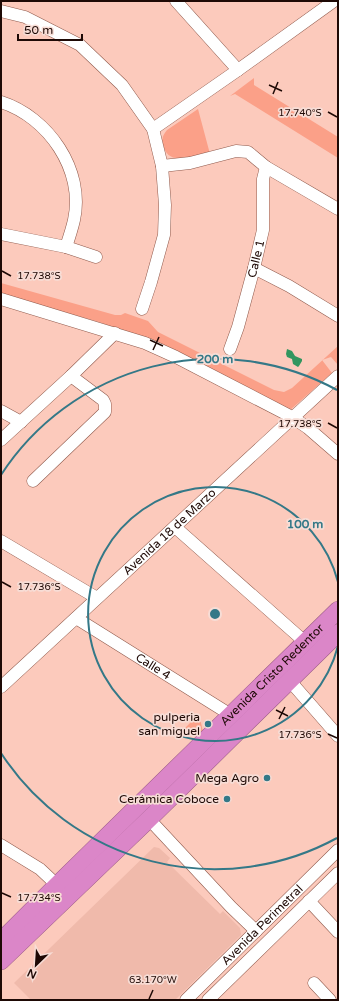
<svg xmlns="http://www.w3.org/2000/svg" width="339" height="1001" font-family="'Varela Round',sans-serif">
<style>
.built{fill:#f0baab}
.green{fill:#fba088}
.water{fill:#32965f}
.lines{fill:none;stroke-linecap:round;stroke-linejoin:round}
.minor-casing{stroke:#905a4c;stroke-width:13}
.highway-casing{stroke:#995a84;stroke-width:18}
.minor{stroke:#fff;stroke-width:12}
.highway{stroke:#db86c8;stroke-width:17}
.ticks{fill:none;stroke:#1e0905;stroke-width:1.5}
.ring{fill:none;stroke:#347887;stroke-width:2}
.poi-dot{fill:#347887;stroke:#f7ddd6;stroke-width:1.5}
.labels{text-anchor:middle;stroke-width:3.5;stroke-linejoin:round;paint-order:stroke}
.street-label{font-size:12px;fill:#1e0905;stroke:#f7ddd6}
.poi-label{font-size:12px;fill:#1e0905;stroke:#f7ddd6;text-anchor:end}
.ticks-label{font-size:10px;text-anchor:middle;fill:#1e0905;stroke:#f7ddd6;stroke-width:3.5;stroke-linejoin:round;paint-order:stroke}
.centre{fill:#347887;stroke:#f7ddd6;stroke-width:2}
.ring-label{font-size:12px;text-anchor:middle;font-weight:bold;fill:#347887;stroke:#f7ddd6;stroke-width:3.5;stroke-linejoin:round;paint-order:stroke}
</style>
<rect width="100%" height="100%" fill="#fccabc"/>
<path class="built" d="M154,847L159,848L170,858L167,862L220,914L223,911L240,928L241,935L239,937L175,1000H31L14,983Z"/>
<path class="green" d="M254,78V85L338,137V158L235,94L230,96Z
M198,109L210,154C195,156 170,166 164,148C161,140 162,136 167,130Z
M1,283L115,315H121L125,313L148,321L158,332L274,390L284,392L292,388L338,346V365L331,357L322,360L332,373L289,411L159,344L99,322L1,294Z
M197,716L200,718L203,732L196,738L185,728Z"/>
<path class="water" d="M287,349L292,351L295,356L302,359V361L299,366L298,367L293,364L292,359L287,357L286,354Z"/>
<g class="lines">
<g class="minor-casing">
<g id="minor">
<path d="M176,1L238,70"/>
<path d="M1,11L25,17L80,45L122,85L153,129L162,166L165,205L164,235L151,282L142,309"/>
<path d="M1,102C48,117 85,170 74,220C72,229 69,238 66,247"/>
<path d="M153,129L238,70L334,1"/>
<path d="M162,166L190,163L236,151L248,152L266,167L338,209"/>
<path d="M1,234L66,247L96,257"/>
<path d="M254,268L289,286L338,316"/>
<path d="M1,299L145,343L176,357L292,417L308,428L338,454"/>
<path id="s1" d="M230,349L238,327L254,268L263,230V179L266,167"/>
<path d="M1,411L21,422"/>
<path d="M1,440L71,376L115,333"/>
<path d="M33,481L105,412V404L103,400L71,376"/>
<path d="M175,527L305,642"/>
<path d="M1,541L97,598"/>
<path id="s2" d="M76,618L231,715"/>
<path d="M290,681L338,736"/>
<path id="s3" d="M1,687L338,376"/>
<path d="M149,819L231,907L256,931"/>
<path d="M1,845L40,869L57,885"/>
<path d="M309,901L338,932"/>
<path d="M314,983L330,1000"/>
<path id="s4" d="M186,1000L338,850"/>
<path d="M208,1000L338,873"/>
</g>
</g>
<g class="highway-casing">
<g id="highway">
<path id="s5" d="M1,941L57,885L338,610"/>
<path d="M1,961L149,819L338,633"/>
</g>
</g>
<use href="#minor" class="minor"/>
<use href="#highway" class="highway"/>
</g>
<path class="ticks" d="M269,85L282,91M273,94L278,82M328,112L337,117M2,271L11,276M150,340L163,346M153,350L159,337M328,423L337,428M2,582L11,587M276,710L288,716M279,719L285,707M328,734L337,738M2,893L11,897M149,999L153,990"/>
<g class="ring">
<path d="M338 646A127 127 0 1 1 338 582"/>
<path d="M337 838A255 255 0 0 1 1 753M1 475A255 255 0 0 1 337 390"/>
</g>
<g class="poi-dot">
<circle cx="208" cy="724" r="4"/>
<circle cx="267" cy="778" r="4"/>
<circle cx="227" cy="799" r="4"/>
</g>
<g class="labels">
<g class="street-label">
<text dy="4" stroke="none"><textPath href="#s1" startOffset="94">Calle 1</textPath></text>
<text dy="4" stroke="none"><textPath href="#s3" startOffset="229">Avenida 18 de Marzo</textPath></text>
<text dy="4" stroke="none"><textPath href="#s2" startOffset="91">Calle 4</textPath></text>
<text dy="4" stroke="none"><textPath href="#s5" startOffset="380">Avenida Cristo Redentor</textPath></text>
<text dy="4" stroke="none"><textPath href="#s4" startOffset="107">Avenida Perimetral</textPath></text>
</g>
<g class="poi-label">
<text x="200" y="721">pulperia<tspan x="200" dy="14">san miguel</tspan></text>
<text x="259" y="782">Mega Agro</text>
<text x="219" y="803">Cerámica Coboce</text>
</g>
</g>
<g class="ticks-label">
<text x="300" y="116">17.740°S</text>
<text x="39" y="279">17.738°S</text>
<text x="300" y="427">17.738°S</text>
<text x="39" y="590">17.736°S</text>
<text x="300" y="738">17.736°S</text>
<text x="39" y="901">17.734°S</text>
<text x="153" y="983">63.170°W</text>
</g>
<circle cx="215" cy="614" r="6" class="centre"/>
<g class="ring-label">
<text x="215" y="363">200 m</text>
<text x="305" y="528">100 m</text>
</g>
<rect width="339" height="1001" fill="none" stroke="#1e0905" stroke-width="4"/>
<g transform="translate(36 965) rotate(205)" stroke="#f7ddd6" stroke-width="3" paint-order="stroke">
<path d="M0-3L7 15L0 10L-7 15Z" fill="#1e0905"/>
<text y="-6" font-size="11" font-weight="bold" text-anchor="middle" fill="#1e0905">N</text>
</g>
<path d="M18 34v6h64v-6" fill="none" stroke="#1e0905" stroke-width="2"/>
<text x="24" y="34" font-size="12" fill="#1e0905" stroke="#f7ddd6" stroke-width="3" paint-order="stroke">50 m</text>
</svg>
